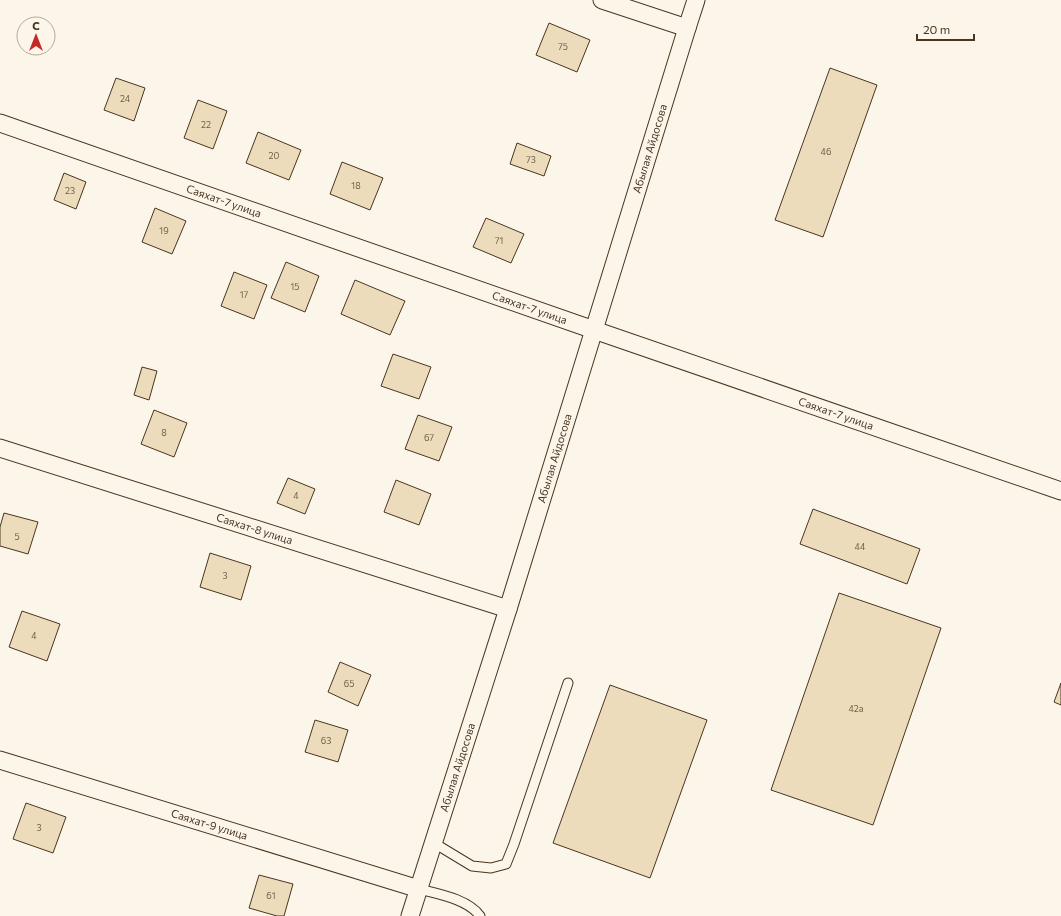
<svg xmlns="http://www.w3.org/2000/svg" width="1061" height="916" font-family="Commissioner,sans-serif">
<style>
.building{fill:#ecdcbc;stroke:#4a3520}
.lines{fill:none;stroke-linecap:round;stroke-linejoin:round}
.service-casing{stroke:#4a3520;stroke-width:11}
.minor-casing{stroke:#4a3520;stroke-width:19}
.service{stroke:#fbf6e9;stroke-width:9}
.minor{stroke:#fbf6e9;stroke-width:17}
.labels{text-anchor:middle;stroke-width:3;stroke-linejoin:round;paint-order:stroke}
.number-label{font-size:9px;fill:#725f47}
.street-label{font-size:11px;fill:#4a3520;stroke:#fbf6e9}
</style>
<rect width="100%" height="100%" fill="#fbf6e9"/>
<path class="building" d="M549,23L590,40L577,72L536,55Z
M830,68L877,85L823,237L775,220Z
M116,78L145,88L134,121L104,110Z
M198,100L227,111L213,149L184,138Z
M258,132L301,150L289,180L246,163Z
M517,143L551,156L544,176L510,164Z
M342,162L383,178L370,210L330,194Z
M64,173L86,182L76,209L54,200Z
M155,208L186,221L172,254L142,242Z
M486,218L524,234L511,263L473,247Z
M286,262L319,276L305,312L271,298Z
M234,272L267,285L254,319L221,306Z
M355,280L405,301L390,335L341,314Z
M393,354L431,367L419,399L381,386Z
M142,367L157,371L149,400L134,395Z
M154,410L187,423L174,457L141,444Z
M418,415L452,427L439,461L405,449Z
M288,478L315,489L305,514L277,503Z
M396,480L431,494L419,525L384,512Z
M813,509L920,549L907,584L800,544Z
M4,513L38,522L28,554L0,546V527Z
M210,553L251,566L241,600L200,587Z
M839,593L941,628L873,825L771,790Z
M22,611L60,624L47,661L9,647Z
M340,662L371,675L358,706L328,692Z
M1061,683V705L1054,702Z
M610,685L707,720L650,878L553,843Z
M315,720L348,730L338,762L305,752Z
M26,803L66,817L53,853L13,839Z
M259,875L293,884L284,916H277L249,908Z"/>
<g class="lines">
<g class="service-casing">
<path id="service" d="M434,843L472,866L491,868L506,864L514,844L568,683
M419,889C438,894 468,899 480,916"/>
</g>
<g class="minor-casing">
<g id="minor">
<path d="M602,0L687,28"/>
<path id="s1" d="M0,123L594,330L1061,491"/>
<path id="s2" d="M0,448L508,609"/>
<path id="s3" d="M0,760L419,889"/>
<path id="s4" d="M410,916L508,609L687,28L696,0"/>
</g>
</g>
<use href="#service" class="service"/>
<use href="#minor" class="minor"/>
</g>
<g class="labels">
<g class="number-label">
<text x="563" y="50">75</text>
<text x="125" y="102">24</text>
<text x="206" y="128">22</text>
<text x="826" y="155">46</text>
<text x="274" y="159">20</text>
<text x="531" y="163">73</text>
<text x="356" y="189">18</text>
<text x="70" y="194">23</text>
<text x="164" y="234">19</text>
<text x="499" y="244">71</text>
<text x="295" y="290">15</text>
<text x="244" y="298">17</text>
<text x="164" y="436">8</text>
<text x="429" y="441">67</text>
<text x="296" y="499">4</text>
<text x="17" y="540">5</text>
<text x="860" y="550">44</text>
<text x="225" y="579">3</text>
<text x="34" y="639">4</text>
<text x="349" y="687">65</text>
<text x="856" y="712">42а</text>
<text x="326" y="744">63</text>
<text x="39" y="831">3</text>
<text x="271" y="899">61</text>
</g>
<g class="street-label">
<text dy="4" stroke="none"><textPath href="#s4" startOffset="804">Абылая Айдосова</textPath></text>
<text dy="4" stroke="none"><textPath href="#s1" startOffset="237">Саяхат-7 улица</textPath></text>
<text dy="4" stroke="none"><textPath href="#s1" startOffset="561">Саяхат-7 улица</textPath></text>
<text dy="4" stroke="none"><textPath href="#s1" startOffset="885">Саяхат-7 улица</textPath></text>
<text dy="4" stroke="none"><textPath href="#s4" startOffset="480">Абылая Айдосова</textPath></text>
<text dy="4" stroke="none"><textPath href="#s2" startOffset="267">Саяхат-8 улица</textPath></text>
<text dy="4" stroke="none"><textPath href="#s4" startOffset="156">Абылая Айдосова</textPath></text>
<text dy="4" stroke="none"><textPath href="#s3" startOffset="219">Саяхат-9 улица</textPath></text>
</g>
</g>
<g transform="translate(36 36)"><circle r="19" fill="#fbf6e9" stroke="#b4a999"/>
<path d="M0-3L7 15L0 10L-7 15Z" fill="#c62828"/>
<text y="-6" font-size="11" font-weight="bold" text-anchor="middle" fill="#4a3520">С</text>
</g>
<path d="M917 34v6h57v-6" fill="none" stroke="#4a3520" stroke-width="2"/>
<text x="923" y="34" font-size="12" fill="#4a3520" stroke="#fbf6e9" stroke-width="3" paint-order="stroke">20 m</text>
</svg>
